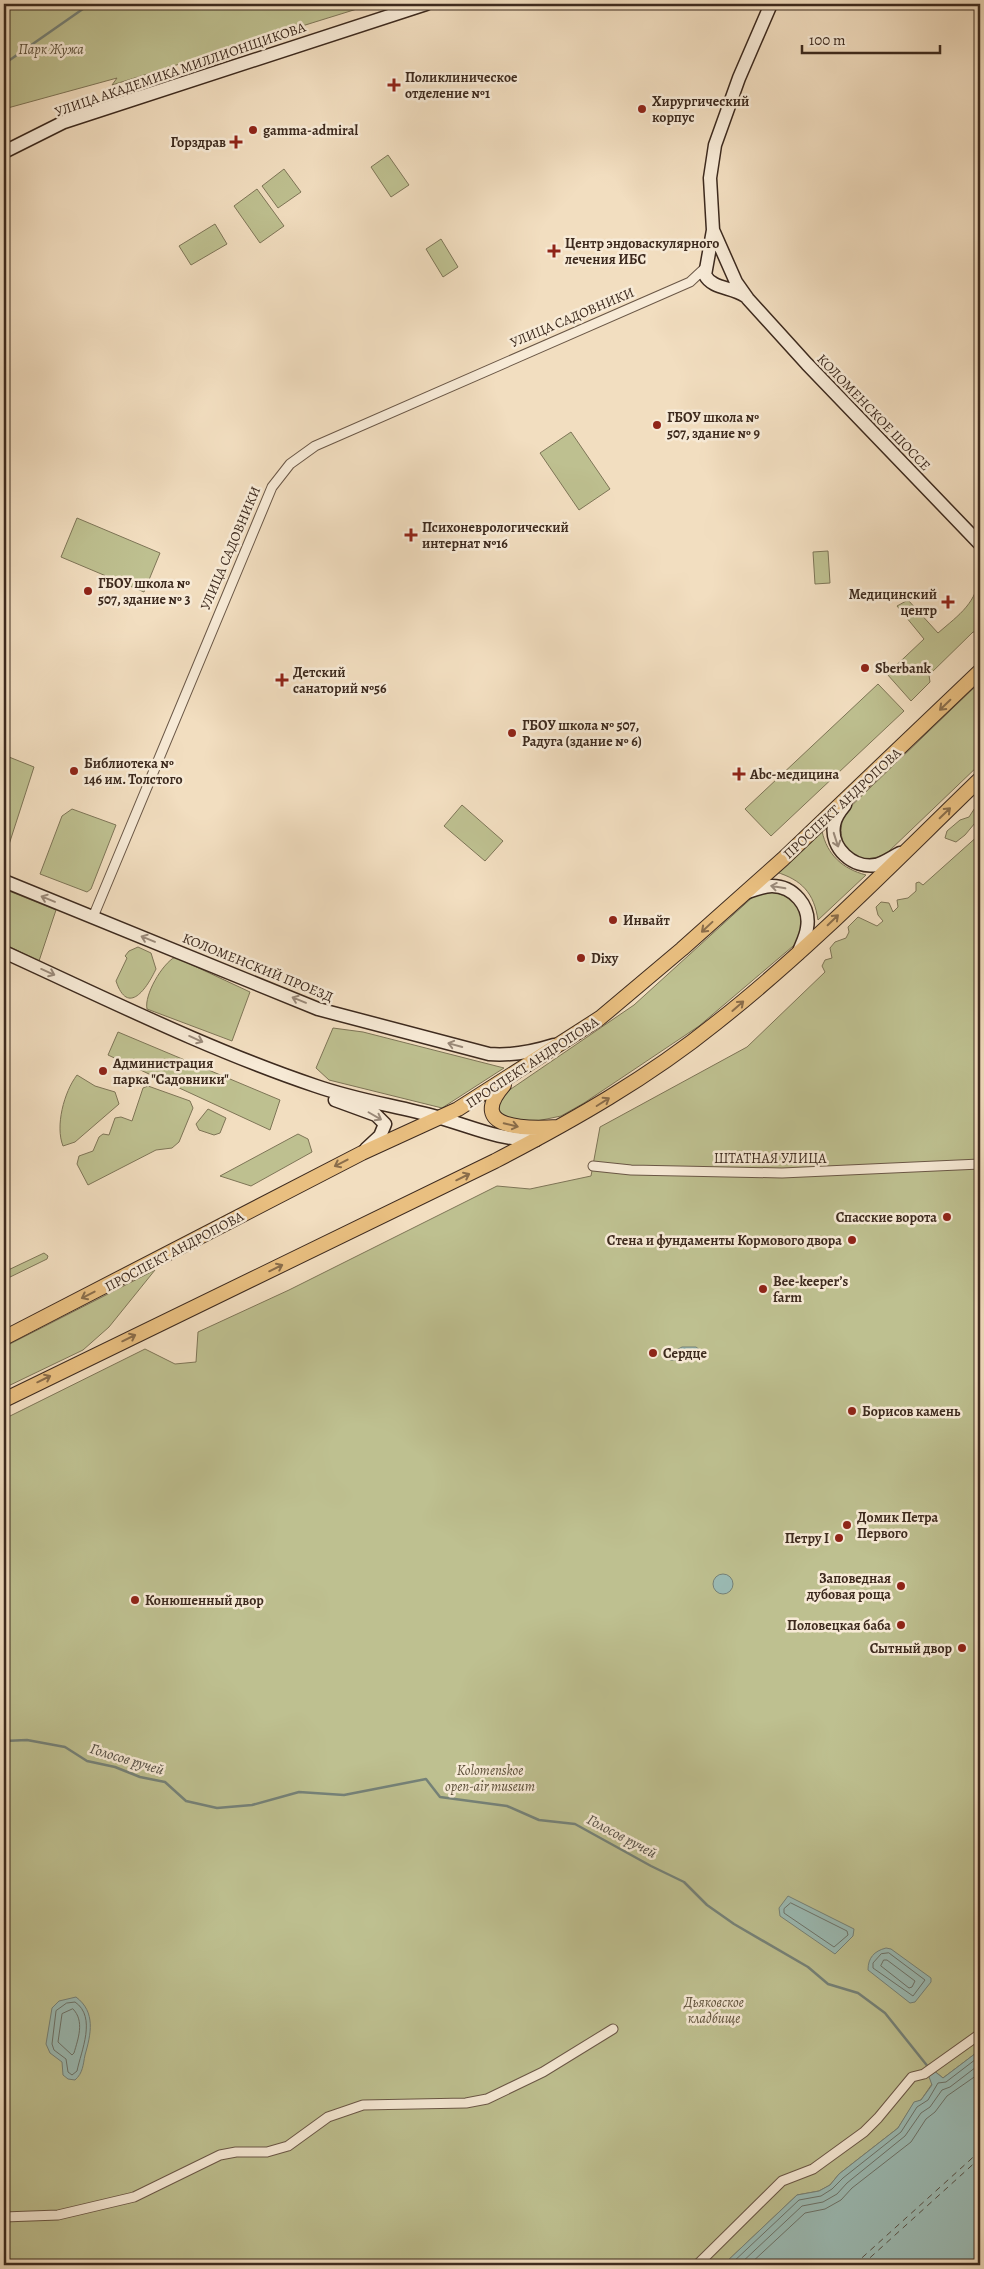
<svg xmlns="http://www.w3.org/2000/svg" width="984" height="2269" font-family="Alegreya,serif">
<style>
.green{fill:#bec090;stroke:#7e7557}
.water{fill:#9bbcb6;stroke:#758279}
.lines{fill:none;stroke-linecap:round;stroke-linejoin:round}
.shore{stroke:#6c736a;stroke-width:1}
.stream{stroke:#758279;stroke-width:2.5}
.ferry{stroke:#544e44;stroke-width:1;stroke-dasharray:6 5;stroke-linecap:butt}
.street-casing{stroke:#6a5746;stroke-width:11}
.secondary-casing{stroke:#3d2a1e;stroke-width:15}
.primary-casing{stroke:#3d2a1e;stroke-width:16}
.street{stroke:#f7ead6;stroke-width:9}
.secondary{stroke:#f7ead6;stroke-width:12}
.primary{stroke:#e9bf80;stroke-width:14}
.oneway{stroke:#8a6d4a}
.oneway2{stroke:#9a8a7a}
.poi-dot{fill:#8f2418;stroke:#f7ead6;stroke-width:2}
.labels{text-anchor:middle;stroke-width:5;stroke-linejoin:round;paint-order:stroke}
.park-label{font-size:14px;font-style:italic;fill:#5d503a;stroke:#f7ead6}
.street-label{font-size:14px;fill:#3d2a1e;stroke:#f7ead6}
.poi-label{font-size:14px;font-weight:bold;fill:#3d2a1e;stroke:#f7ead6;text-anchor:start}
.water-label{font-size:15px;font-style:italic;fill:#544e44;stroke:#f7ead6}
</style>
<rect width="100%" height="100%" fill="#f2dec0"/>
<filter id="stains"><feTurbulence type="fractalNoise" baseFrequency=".004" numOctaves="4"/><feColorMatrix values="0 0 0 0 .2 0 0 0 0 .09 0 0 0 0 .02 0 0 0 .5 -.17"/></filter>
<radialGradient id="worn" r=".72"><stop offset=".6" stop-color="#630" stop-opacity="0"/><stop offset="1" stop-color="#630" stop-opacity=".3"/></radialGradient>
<path class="green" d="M4,4H373L112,85L117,78L4,109Z
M388,155L409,185L391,197L371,167Z
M284,169L301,192L278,208L262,186Z
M257,189L284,226L260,243L234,206Z
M215,224L227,244L191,265L179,246Z
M441,239L458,267L443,277L426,249Z
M571,432L610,489L579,510L540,453Z
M77,518L160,553L144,592L61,557Z
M828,551L830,583L815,584L813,552Z
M980,573V632H973L929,675L930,682L911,701L887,674L924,639L897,606L908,600L938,633C960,614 977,603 980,573Z
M980,682V764L887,853C853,871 831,842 846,811Z
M878,684L904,711L771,836L745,809Z
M4,755L34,767L4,860Z
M980,800V817L965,835L956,842L945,838L947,831L960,820L969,817Z
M462,805L503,841L485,861L444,826Z
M72,809L116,825L91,889L87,892L40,874L62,816Z
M822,831C827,855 843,869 866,875L818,920C814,893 802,880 776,872Z
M980,834V2050L943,2078L933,2070L932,2084L921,2100L914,2103L898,2128L839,2174L830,2185L819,2191L797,2195L723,2265H4V1419L145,1349L175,1364L196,1362L198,1332L289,1290L497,1186L530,1189L591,1176L600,1127L747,1047L825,972L822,966L825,960L832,958L830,948L835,942L846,938L849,932L848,927L858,917L877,926L883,921L878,915L876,907L881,902L889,903L893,912L898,907L897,900L908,898L916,891V883L919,882L923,885Z
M4,889L56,910L39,961L4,944Z
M767,890C797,898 808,909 799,941L699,1026L584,1103L561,1116L532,1122L511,1121L499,1114V1099L508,1091L634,1005L755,895Z
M138,947L151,953L156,969C147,988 128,1017 116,981L127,958L125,956L129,951Z
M175,957L250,992L232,1041L147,1009C144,995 162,964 175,957Z
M333,1028L363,1032L504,1068L442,1108L329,1080L316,1068Z
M118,1032L280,1100L270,1130L108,1055Z
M77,1075L95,1086L115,1092L119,1104L75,1142L63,1146C55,1126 64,1092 77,1075Z
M148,1086L190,1101L193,1108L179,1142L172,1148L156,1150L88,1185L77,1164L79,1156L93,1151L99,1137L103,1134L109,1135L115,1118L121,1117L132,1121L143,1088Z
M208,1109L226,1118L220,1133L214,1135L199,1130L196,1124Z
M298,1134L308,1139L312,1152L251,1186L220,1176Z
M44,1253L48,1256L47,1259L4,1280V1272Z
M155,1270L109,1327L83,1350L4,1388V1347Z"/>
<path class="water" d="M682,1347H696L700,1350L699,1354L688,1360H670L669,1354Z
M713 1584a10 10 0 1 1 20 0a10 10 0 1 1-20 0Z
M788,1896L854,1929L853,1936L835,1954L780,1916L779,1908Z
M886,1948L891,1949L931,1978V1982L915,2002L910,2003L868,1970C868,1958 874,1951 886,1948Z
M76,1997C96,2012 91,2034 85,2055C83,2065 83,2073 75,2080L68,2079L63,2075L62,2062L50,2053L46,2044L52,2008L59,2001Z
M980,2050V2265H723L797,2195L819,2191L830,2185L839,2174L898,2128L914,2102L921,2100L932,2085L928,2074L933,2070L943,2078Z"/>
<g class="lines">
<path class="shore" d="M791,1903L847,1931L848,1935L834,1947L784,1913V1909Z
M889,1953L925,1980L913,1996L873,1968V1963L881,1954Z
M884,1960H887L915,1981L912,1987L909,1988L881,1966Z
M67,2003L75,2002C97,2017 81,2051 77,2071L72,2075L68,2072L66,2059L54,2050L52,2044L56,2011Z
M73,2009C85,2021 78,2039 74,2053L72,2055L58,2042L62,2014Z
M730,2265L799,2200L821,2196L832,2189L843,2178L901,2132L917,2107L928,2100L938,2083L946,2082L980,2056
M739,2265L802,2206L823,2202L837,2194L847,2183L905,2136L921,2113L930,2107L942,2090L950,2087L980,2064
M749,2265L805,2213L825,2209L841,2200L852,2188L911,2142L926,2119L935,2112L947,2096L980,2073"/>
<path class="stream" d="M4,64L90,4
M4,1741L27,1740L65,1747L87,1761L115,1767L140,1777L165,1782L186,1801L217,1808L252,1805L299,1792L344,1795L426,1779L440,1797L507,1806L539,1820L575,1824L651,1866L684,1882L707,1905L734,1924L808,1967L828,1984L858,1993L885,2013L929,2068"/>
<path class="ferry" d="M854,2265L980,2151
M862,2265L980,2158"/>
<g class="street-casing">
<path id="street" d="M93,917L272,487L290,464L315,446L690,282L705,268
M593,1166L631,1170L782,1173L980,1164
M4,2217L58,2215L134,2197L220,2155L236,2152H267L288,2146L328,2117L363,2105L466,2103L487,2099L543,2072L613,2029
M697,2265L782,2181L813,2169L864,2132L878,2118L912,2077L924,2074L980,2034"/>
</g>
<g class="secondary-casing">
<path id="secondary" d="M4,152L64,122L426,4
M713,230L736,282L748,299L807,364L980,544
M745,296C733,287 712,289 705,275L713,230L710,178L715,145L739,78L771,4
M845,805C840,811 835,817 834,825C830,848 853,869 876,865C884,863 892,857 900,853
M4,881L318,1009L489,1054C512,1056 532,1052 554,1045
M745,893C753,890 763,886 772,886C793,886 811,906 807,928C806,937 801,945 798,954
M4,952C107,999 209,1050 316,1086C356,1100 397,1106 437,1117C473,1127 498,1140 536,1140
M335,1100L376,1115L385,1124L380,1136L366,1149"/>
</g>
<g class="primary-casing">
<path id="primary" d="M504,1085C465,1130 529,1129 558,1127
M4,1338L362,1153L458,1109L600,1018L682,949L783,859L980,671
M4,1400L495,1161C572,1121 648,1078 716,1023C810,949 894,862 980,779"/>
</g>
<use href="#street" class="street"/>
<use href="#secondary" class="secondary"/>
<use href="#primary" class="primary"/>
</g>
<defs><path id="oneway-shaft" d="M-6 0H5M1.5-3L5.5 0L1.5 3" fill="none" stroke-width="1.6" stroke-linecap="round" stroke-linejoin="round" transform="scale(1.25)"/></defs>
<g class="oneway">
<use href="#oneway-shaft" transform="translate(945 705) rotate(136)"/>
<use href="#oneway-shaft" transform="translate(945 813) rotate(-44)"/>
<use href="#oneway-shaft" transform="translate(833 920) rotate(-44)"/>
<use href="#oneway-shaft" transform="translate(707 927) rotate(137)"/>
<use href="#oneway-shaft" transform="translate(738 1006) rotate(-41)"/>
<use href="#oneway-shaft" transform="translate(603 1102) rotate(-32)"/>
<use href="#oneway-shaft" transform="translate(511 1125) rotate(14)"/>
<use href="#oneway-shaft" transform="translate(341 1163) rotate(153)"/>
<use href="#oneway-shaft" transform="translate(463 1177) rotate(-26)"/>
<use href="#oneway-shaft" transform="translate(276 1268) rotate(-26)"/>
<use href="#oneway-shaft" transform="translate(88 1295) rotate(153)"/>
<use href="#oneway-shaft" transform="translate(129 1338) rotate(-26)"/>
<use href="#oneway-shaft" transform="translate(44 1379) rotate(-26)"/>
</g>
<g class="oneway2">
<use href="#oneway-shaft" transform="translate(836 840) rotate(72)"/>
<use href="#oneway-shaft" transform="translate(778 887) rotate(-170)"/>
<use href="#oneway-shaft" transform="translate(48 899) rotate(-158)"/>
<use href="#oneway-shaft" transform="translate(148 939) rotate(-158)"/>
<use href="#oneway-shaft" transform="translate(48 972) rotate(24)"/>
<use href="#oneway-shaft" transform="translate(299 1000) rotate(-158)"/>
<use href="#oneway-shaft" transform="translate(196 1039) rotate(24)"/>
<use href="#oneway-shaft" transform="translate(455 1045) rotate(-165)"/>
<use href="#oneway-shaft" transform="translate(375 1116) rotate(30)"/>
</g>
<g class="poi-dot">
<path d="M391.5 77.5h5v5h5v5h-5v5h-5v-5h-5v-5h5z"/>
<circle cx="642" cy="109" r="5"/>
<circle cx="253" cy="130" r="5"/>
<path d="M233.5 134.5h5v5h5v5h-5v5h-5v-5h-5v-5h5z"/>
<path d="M551.5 243.5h5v5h5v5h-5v5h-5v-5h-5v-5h5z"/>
<circle cx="657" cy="425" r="5"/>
<path d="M408.5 527.5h5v5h5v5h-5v5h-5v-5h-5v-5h5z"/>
<circle cx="88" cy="591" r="5"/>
<path d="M945.5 594.5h5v5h5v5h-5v5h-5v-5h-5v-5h5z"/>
<circle cx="865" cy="668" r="5"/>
<path d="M279.5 672.5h5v5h5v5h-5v5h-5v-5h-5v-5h5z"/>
<circle cx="512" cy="733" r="5"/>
<circle cx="74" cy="771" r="5"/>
<path d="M736.5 766.5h5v5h5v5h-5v5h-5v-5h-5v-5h5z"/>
<circle cx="613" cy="920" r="5"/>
<circle cx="581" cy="958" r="5"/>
<circle cx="103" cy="1071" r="5"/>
<circle cx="947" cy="1217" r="5"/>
<circle cx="852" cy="1240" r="5"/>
<circle cx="763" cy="1289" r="5"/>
<circle cx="653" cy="1353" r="5"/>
<circle cx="852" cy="1411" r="5"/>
<circle cx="847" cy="1525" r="5"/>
<circle cx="839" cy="1538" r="5"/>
<circle cx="901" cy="1586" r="5"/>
<circle cx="135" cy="1600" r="5"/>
<circle cx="901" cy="1625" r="5"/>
<circle cx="962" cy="1648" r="5"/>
</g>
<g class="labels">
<g class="park-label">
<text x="51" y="54">Парк Жужа</text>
<text x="490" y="1775">Kolomenskoe<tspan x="490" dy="16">open-air museum</tspan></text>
<text x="714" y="2007">Дьяковское<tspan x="714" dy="16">кладбище</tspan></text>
</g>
<g class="street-label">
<text transform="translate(180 69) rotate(-19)" y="5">УЛИЦА АКАДЕМИКА МИЛЛИОНЩИКОВА</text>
<text transform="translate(572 317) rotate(-23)" y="5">УЛИЦА САДОВНИКИ</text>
<text transform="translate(874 412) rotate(46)" y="5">КОЛОМЕНСКОЕ ШОССЕ</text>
<text transform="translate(230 548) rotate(-67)" y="5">УЛИЦА САДОВНИКИ</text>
<text transform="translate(842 803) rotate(-43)" y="5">ПРОСПЕКТ АНДРОПОВА</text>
<text transform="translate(258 967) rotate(22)" y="5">КОЛОМЕНСКИЙ ПРОЕЗД</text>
<text transform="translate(532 1062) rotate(-33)" y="5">ПРОСПЕКТ АНДРОПОВА</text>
<text x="770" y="1163">ШТАТНАЯ УЛИЦА</text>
<text transform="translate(174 1251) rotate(-28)" y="5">ПРОСПЕКТ АНДРОПОВА</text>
</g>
<g class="poi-label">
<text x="405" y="82">Поликлиническое<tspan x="405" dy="16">отделение №1</tspan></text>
<text x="652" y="106">Хирургический<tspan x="652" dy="16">корпус</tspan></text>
<text x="263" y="135">gamma-admiral</text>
<text x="226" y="147" text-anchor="end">Горздрав</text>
<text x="565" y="248">Центр эндоваскулярного<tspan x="565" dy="16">лечения ИБС</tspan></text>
<text x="667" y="422">ГБОУ школа №<tspan x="667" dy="16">507, здание № 9</tspan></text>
<text x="422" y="532">Психоневрологический<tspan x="422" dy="16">интернат №16</tspan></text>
<text x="98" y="588">ГБОУ школа №<tspan x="98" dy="16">507, здание № 3</tspan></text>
<text x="937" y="599" text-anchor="end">Медицинский<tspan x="937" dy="16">центр</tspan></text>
<text x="875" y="673">Sberbank</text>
<text x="293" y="677">Детский<tspan x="293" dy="16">санаторий №56</tspan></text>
<text x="522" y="730">ГБОУ школа № 507,<tspan x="522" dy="16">Радуга (здание № 6)</tspan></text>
<text x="84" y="768">Библиотека №<tspan x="84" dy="16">146 им. Толстого</tspan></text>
<text x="750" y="779">Abc-медицина</text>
<text x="623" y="925">Инвайт</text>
<text x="591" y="963">Dixy</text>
<text x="113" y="1068">Администрация<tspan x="113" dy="16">парка "Садовники"</tspan></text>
<text x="937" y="1222" text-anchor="end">Спасские ворота</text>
<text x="842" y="1245" text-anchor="end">Стена и фундаменты Кормового двора</text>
<text x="773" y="1286">Bee-keeper’s<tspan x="773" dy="16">farm</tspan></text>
<text x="663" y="1358">Сердце</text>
<text x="862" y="1416">Борисов камень</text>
<text x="857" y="1522">Домик Петра<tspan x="857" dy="16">Первого</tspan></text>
<text x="829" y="1543" text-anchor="end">Петру I</text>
<text x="891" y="1583" text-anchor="end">Заповедная<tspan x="891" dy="16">дубовая роща</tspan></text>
<text x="145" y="1605">Конюшенный двор</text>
<text x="891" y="1630" text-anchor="end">Половецкая баба</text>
<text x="952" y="1653" text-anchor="end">Сытный двор</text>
</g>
<g class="water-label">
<text transform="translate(127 1759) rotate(17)" y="5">Голосов ручей</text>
<text transform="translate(622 1836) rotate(28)" y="5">Голосов ручей</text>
</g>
</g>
<rect width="984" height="2269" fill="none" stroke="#f2dec0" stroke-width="20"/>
<rect x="5" y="5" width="974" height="2259" fill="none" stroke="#3d2a1e" stroke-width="2.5"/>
<rect x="10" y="10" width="964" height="2249" fill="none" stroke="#3d2a1e"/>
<path d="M802 45v8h138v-8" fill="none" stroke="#3d2a1e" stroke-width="2.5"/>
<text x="809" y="45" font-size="15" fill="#3d2a1e" stroke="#f7ead6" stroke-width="4" paint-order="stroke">100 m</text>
<rect width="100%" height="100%" filter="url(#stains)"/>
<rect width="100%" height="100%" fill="url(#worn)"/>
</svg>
